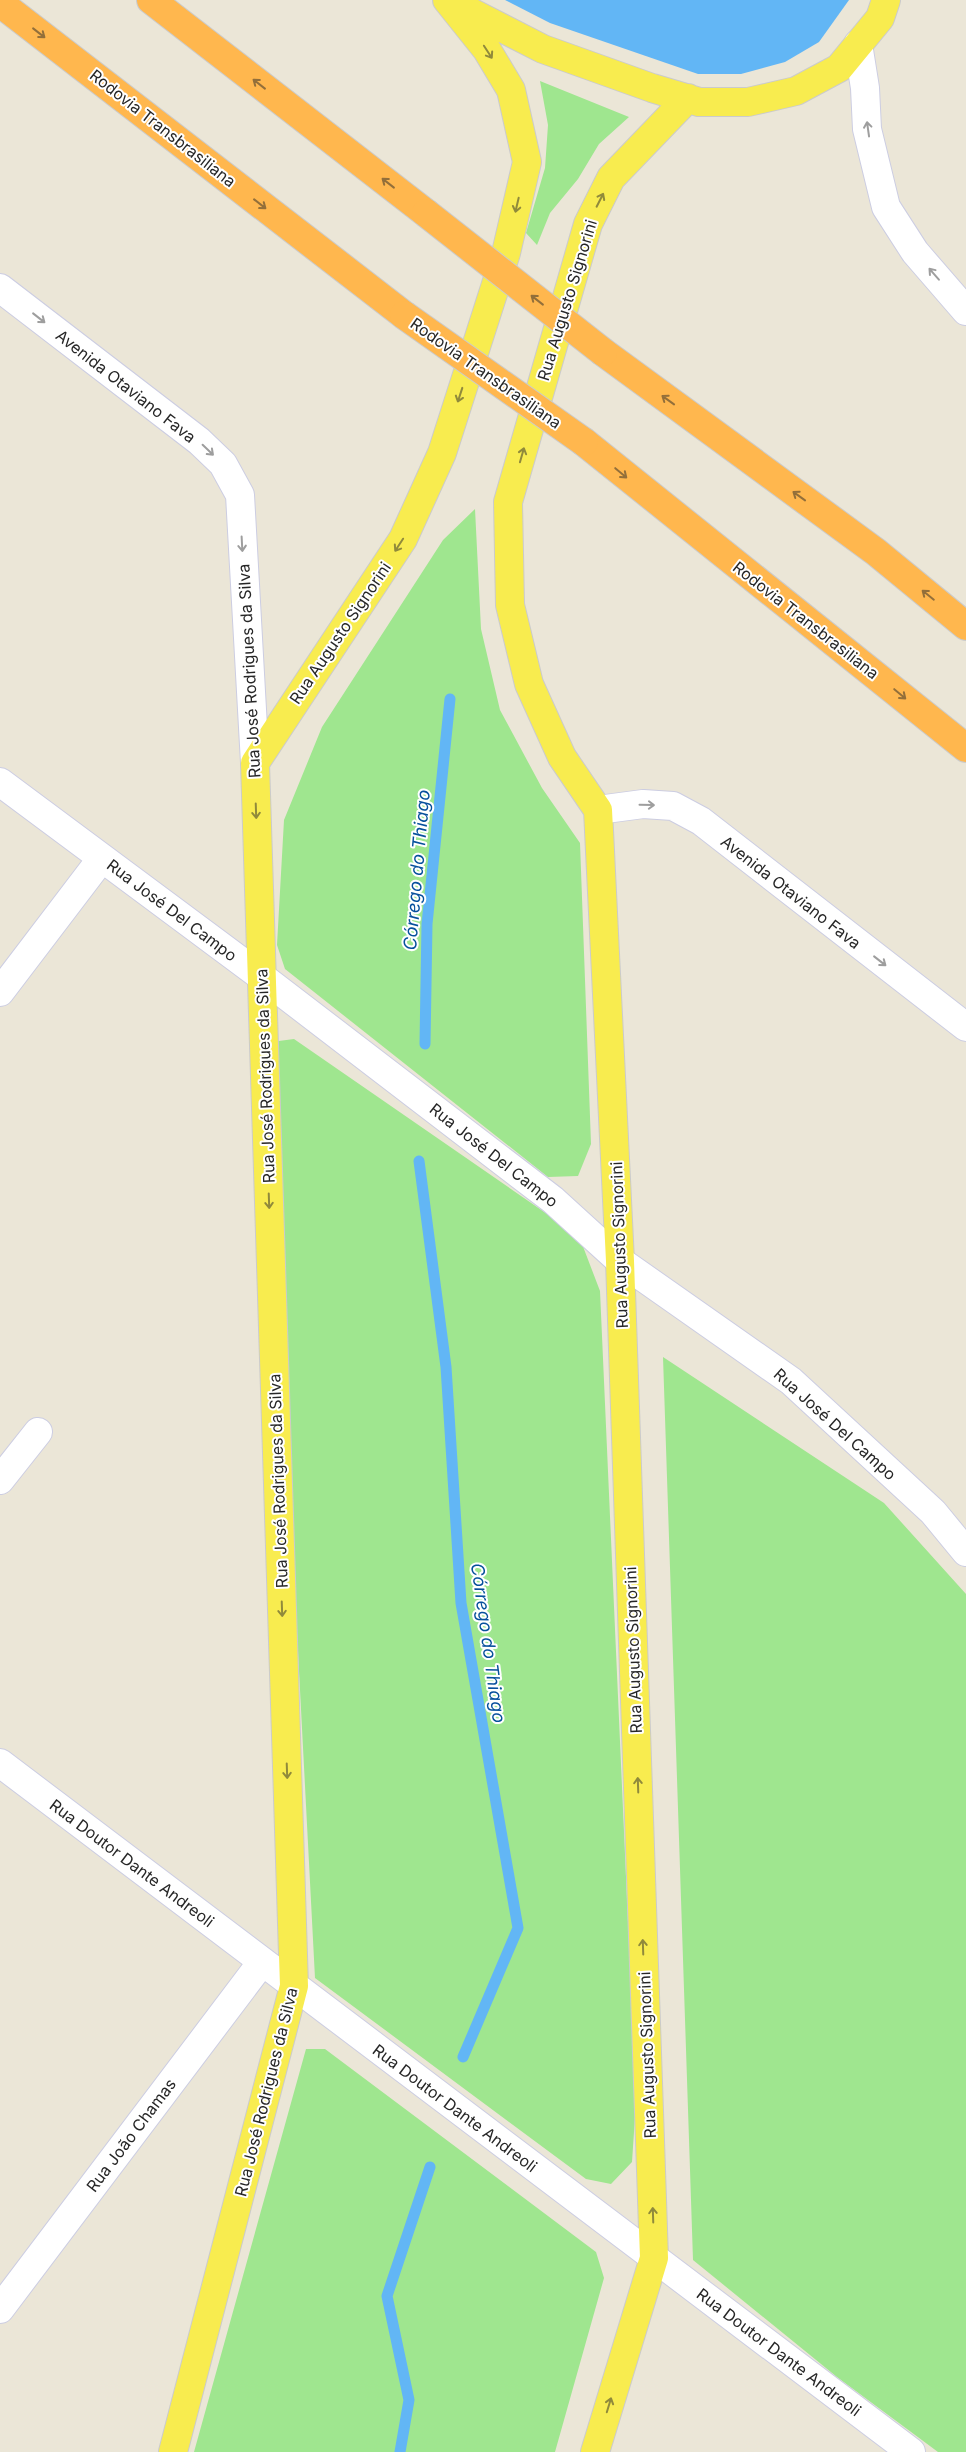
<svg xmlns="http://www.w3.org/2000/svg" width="966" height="2452" font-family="Inter,sans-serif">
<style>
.green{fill:#9fe68f}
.water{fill:#62b6f5}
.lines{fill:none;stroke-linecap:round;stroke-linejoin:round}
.stream{stroke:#62b6f5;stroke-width:11}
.minor-casing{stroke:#cccde2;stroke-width:30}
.major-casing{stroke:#cbcbcb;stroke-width:30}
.highway-casing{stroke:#cbcbcb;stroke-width:30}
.minor{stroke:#fff;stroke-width:28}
.major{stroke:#f8ec4f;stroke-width:28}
.highway{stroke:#ffb74e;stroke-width:28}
.highway-bridge-casing{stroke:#cbcbcb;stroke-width:30;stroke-linecap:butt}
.highway-bridge{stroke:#ffb74e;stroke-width:28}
.oneway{stroke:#936f3a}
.oneway2{stroke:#908a3b}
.oneway3{stroke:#9e9e9e}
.labels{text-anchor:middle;stroke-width:4;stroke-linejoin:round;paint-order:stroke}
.street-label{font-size:16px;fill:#272727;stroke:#fff}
.water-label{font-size:18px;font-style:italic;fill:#06509c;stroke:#fff}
</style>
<rect width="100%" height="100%" fill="#ebe6d7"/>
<path class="green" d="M540,81L629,117L599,144L578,179L550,213L537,245L526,233L545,168L548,125Z
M475,509L481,629L500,710L542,788L580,843L591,1144L578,1176L548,1177L285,969L277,945L284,820L322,727L443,540Z
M294,1039L579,1236L600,1291L636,2102L632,2162L611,2184L586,2179L315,1978L281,1325L271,1042Z
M663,1357L884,1503L966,1594V2452H938L837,2377L693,2260Z
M306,2049H325L596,2252L604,2278L555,2452H194Z"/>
<path class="water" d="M505,0H849L819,42L785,62L741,74H698L550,23Z"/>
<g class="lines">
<path class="stream" d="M425,1044L427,924L450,699
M419,1161L446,1367L461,1603L518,1928L463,2057
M400,2452L409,2400L387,2296L430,2167"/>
<g class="minor-casing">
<path id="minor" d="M858,44L865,88L867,129L886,207L915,252L966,311
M0,288L199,441L223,464L240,495L255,763
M0,782L262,977L553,1200L620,1261L791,1381L933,1512L966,1552
M598,810L643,804L673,806L701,821L966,1027
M0,992L102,858
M0,1480L38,1432
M0,1763L911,2452
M0,2309L262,1962"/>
</g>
<g class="major-casing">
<path id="major" d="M455,4L543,49L652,88L699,102H748L796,91L839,68L880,18L886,0
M173,2452L294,1986L255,763L403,539L442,453L506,253L527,162L511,90L487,50L447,0
M595,2452L654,2258L620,1261L598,810L562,757L529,684L510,605L508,502L588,224L611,178L688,98"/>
</g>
<g class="highway-casing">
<path id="highway" d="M151,0L426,213
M0,3L404,315
M603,352L876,552L966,626
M584,442L966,748"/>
</g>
<use href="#minor" class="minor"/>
<use href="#major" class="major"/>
<use href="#highway" class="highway"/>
<g class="highway-bridge-casing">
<path id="highway-bridge" d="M426,213L603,352
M404,315L584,442"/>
</g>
<use href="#highway-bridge" class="highway-bridge"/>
</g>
<defs><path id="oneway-shaft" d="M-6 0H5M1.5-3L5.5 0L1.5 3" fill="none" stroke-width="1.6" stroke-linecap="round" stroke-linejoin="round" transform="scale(1.25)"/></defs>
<g class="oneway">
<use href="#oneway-shaft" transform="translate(39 33) rotate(38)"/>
<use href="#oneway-shaft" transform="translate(259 84) rotate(-142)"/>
<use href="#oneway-shaft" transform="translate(388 183) rotate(-142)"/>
<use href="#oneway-shaft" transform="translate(260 204) rotate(38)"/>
<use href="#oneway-shaft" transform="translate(537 300) rotate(-142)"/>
<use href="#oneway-shaft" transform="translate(668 400) rotate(-144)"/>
<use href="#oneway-shaft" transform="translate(621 473) rotate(40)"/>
<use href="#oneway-shaft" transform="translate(799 496) rotate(-144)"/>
<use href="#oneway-shaft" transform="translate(928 595) rotate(-141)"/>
<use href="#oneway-shaft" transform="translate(900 694) rotate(40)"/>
</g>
<g class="oneway2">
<use href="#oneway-shaft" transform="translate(488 52) rotate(57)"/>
<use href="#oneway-shaft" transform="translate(600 200) rotate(-63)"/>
<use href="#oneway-shaft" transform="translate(517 205) rotate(103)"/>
<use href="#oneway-shaft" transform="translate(460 395) rotate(108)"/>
<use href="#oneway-shaft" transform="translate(522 455) rotate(-74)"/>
<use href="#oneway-shaft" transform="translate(399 545) rotate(123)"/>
<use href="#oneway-shaft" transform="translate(256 811) rotate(88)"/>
<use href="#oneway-shaft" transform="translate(269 1201) rotate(88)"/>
<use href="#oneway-shaft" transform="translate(282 1609) rotate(88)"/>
<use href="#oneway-shaft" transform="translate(287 1771) rotate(88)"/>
<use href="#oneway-shaft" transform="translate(638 1785) rotate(-92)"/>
<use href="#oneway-shaft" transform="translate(643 1947) rotate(-92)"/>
<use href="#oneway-shaft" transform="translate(653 2215) rotate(-92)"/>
<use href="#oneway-shaft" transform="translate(609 2405) rotate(-73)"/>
</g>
<g class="oneway3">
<use href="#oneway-shaft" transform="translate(868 129) rotate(-98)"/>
<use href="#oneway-shaft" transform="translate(934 274) rotate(-131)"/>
<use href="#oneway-shaft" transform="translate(39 318) rotate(38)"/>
<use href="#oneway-shaft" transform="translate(208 450) rotate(44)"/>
<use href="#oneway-shaft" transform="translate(242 544) rotate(87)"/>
<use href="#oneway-shaft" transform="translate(647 805) rotate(1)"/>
<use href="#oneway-shaft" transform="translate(880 961) rotate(38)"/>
</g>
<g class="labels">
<g class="street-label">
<text transform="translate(163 128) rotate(38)" y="6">Rodovia Transbrasiliana</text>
<text transform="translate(567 300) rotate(-73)" y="6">Rua Augusto Signorini</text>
<text transform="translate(486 373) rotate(35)" y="6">Rodovia Transbrasiliana</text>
<text transform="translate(126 386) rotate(38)" y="6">Avenida Otaviano Fava</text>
<text transform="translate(806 620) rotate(38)" y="6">Rodovia Transbrasiliana</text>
<text transform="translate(340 633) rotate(-56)" y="6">Rua Augusto Signorini</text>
<text transform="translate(249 671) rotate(-93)" y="6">Rua José Rodrigues da Silva</text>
<text transform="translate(791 892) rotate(38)" y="6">Avenida Otaviano Fava</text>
<text transform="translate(172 910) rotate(37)" y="6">Rua José Del Campo</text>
<text transform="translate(265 1076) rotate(-92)" y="6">Rua José Rodrigues da Silva</text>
<text transform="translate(494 1155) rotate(38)" y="6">Rua José Del Campo</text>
<text transform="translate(619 1245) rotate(-92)" y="6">Rua Augusto Signorini</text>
<text transform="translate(835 1424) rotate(42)" y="6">Rua José Del Campo</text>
<text transform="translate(278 1481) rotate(-92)" y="6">Rua José Rodrigues da Silva</text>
<text transform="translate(633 1650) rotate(-92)" y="6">Rua Augusto Signorini</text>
<text transform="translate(132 1863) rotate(37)" y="6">Rua Doutor Dante Andreoli</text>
<text transform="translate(647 2055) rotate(-92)" y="6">Rua Augusto Signorini</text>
<text transform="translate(266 2092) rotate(-76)" y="6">Rua José Rodrigues da Silva</text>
<text transform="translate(455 2108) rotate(37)" y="6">Rua Doutor Dante Andreoli</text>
<text transform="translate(131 2135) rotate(-53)" y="6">Rua João Chamas</text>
<text transform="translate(779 2352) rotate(37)" y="6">Rua Doutor Dante Andreoli</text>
</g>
<g class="water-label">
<text transform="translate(417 870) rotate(-85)" y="6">Córrego do Thiago</text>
<text transform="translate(488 1643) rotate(82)" y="6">Córrego do Thiago</text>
</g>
</g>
</svg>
